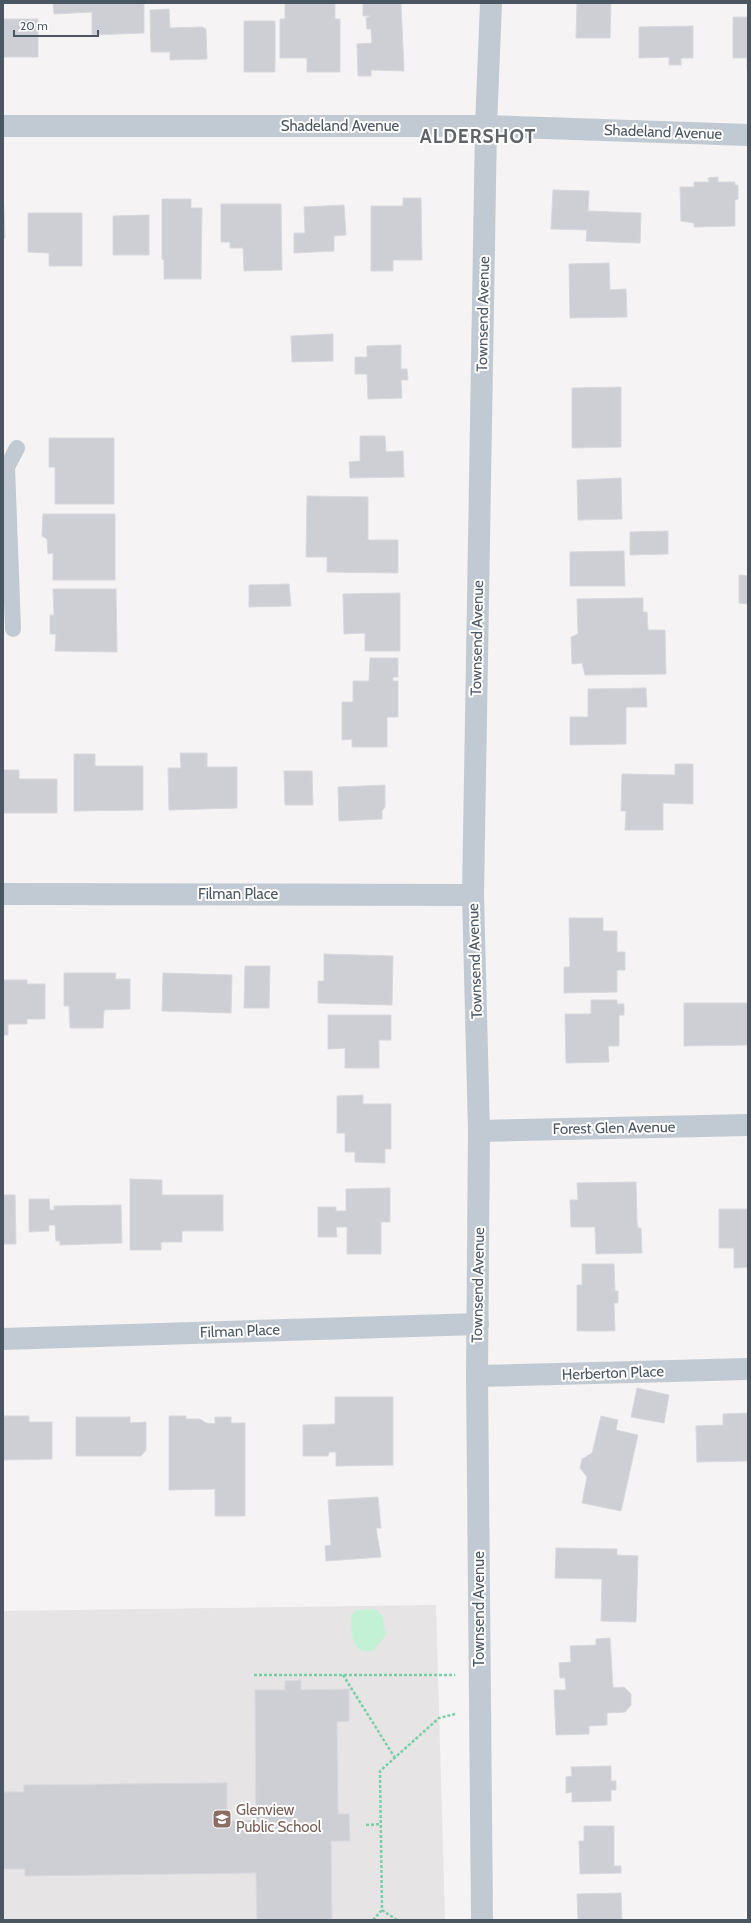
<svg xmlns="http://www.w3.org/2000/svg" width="751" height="1923" font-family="Cabin,sans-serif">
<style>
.education{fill:#e6e4e5}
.green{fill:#c3f1d5}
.building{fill:#cdcfd5;stroke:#d7d9de}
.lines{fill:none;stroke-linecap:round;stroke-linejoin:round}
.path{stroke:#7ad0a6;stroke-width:2.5;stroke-dasharray:3 2;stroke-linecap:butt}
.service{stroke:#c1cad2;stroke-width:16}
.minor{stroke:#c1cad2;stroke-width:22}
.tertiary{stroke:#c1cad2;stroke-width:22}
.labels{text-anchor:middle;stroke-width:4;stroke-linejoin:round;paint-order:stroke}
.street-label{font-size:15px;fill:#4a5661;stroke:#fff}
.education-label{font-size:15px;fill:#785e54;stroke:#fff;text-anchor:start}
.district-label{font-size:19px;font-weight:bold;letter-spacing:1px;fill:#5f6368;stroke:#fff}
</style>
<rect width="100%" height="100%" fill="#f5f3f3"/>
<path class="education" d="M436,1605L445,1920H3V1611Z"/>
<path class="green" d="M374,1609L382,1615L386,1635L373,1651C348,1653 353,1634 351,1615L357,1610Z"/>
<path class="building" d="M53,3H144V33L92,35V12L54,14Z
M285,3H335V19H340V72H307V58H280V19H285Z
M363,3H401L404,71L371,70V76H358L357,44L372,43L371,29H367L366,18L371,16H363Z
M573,3H611L610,38H576L577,4Z
M169,9L170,28L202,27L206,29L207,59L170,60V52H151L150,10Z
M733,17H748V69H747V58H733Z
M3,19H38V57H3Z
M244,21H275V72H244Z
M693,26V58H681V65H669V57L639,58V27Z
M718,177V182H735V185H738V199L735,200V226L694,227V223L681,221L680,187H694V182H709L708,178Z
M3,190L5,238H3Z
M553,190L589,191L588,211L641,213L640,243L586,241L587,230L551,229Z
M403,198H421L422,260H393V271H371V206H403Z
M162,199H191V208H202L201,279H164V260L162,259Z
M221,204H281L282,270L244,271L243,248H230V242H221Z
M344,205L346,235L334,236V251L294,253V233H305L304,207Z
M28,213H82V266H49V253L28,252Z
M149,215V255H113V216Z
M609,263L610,290L626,289L627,317L570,318L569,264Z
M333,334V361L292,362L291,336Z
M401,345V369H407L408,380H401L402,398L368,399L367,374H355V357H367V346Z
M621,387V447L572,448V388Z
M360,436H385L386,452L403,451L404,477L350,478L349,462L360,461Z
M49,438H114V504H55V467H49Z
M621,478L622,519L578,520L577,480Z
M307,496L368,497V540H398V573L327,572V557H306Z
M43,514H115V580H53V553L48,554L47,539L42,536Z
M668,531V554L630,555V532Z
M624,551L625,586H570V552Z
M739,575L748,576V604L739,603Z
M289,584L291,606L249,607V585Z
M53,589H116L117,652L55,651L56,634H50V615H54Z
M400,593V651H365V633L344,634L343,594Z
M643,598V612H647L648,630H665L666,674L585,675L582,663L572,664L571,637L578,634L577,599Z
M370,658H398V677H393V681H398V717H387V747H352V739L342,740V702H353V681H369Z
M646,688L647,707H626V744L570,745V717H588V689Z
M180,753H207V767H237V808L169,810L168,768H181Z
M74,754H95V766H143V810L74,811Z
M675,764H693V804L663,803V830H625L626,811H621L622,774L675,775Z
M3,770H19V779H57V813H3Z
M284,771H312L313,805H285Z
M385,785V807L382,811V819L339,821L338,787Z
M569,918H603V931H617V952H625V970H617V992L564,993V967H570Z
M324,954L393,956L392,1005L318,1003V981H324Z
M245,966H270L269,1008H244Z
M64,973H116L115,979H130V1009L104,1010L103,1028H70L69,1006H64Z
M163,973L232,975L231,1013L162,1011Z
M3,980H27V984H45V1019H27V1024H8V1035H3Z
M591,1000H617V1004H624V1015H619V1046H608L609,1062L566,1063L565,1014H591Z
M684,1003H748V1045L684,1046Z
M328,1015H391V1040H379V1068H345V1048L328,1049Z
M363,1095V1104H391V1149H385V1163L355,1162V1152H345V1133H337V1096Z
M130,1179L162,1180V1195H223V1231H182V1242H161V1250H130Z
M636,1182L637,1223L638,1228H641L642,1253L596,1254L595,1227H571L570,1200H578L577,1183Z
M390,1188V1222H381V1254H347V1227H336L337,1237H318V1207H336V1211H346V1189Z
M3,1195H15L16,1244H3Z
M29,1199H49L50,1210H54V1206L121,1205L122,1243L60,1245V1241H56L55,1225H49V1231L29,1232Z
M719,1209H748V1267L734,1268V1248H719Z
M582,1264H614L615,1291H618V1303H614L615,1331H577V1285H582Z
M637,1388L669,1395L664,1423L631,1417Z
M335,1397H393V1465L336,1466V1452H329L328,1456H303V1425L335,1424Z
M748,1413V1461L697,1462L696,1426L723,1425V1414Z
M3,1416H29V1422H52V1459L3,1460Z
M169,1416H186V1419H200L206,1423L215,1424V1417H231V1423H245V1516H215V1489L169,1490Z
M601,1416L618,1420L616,1430L638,1435L621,1511L582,1503L587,1477L580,1468L582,1459L592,1453Z
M76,1417H130V1423L146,1422V1450L141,1456H76Z
M378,1497L381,1528H376L381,1557L326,1561L325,1546L331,1545L328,1500Z
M556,1548L617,1549V1555L638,1556L636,1622L601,1621L602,1579L555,1578Z
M610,1638L613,1688L624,1687L631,1694V1705L625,1712L607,1713V1725L589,1726V1734L556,1735L554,1690H566L565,1678H560L559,1663L571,1662L570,1646L596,1645V1639Z
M301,1680V1690L349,1689V1721L337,1722L338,1814H349L350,1841H331L332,1920H257L256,1873L25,1876V1869H3V1792H24V1785L227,1783V1821L256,1820L255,1690H285V1681Z
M611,1766V1781H616V1790H611V1801L572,1802V1792L566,1793V1777L572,1776L571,1767Z
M584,1826H614V1866H621V1873L580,1874L579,1841H584Z
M621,1893L622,1920H578L577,1894Z"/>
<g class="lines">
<path class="path" d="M254,1675H455
M343,1675L395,1758
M366,1825L381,1824
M373,1920L382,1910
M397,1920L382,1910L380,1771L439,1718L455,1714"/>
<path class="service" d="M13,629L7,467L17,448"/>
<path class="minor" d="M3,126H486L748,135
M3,894L473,895
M479,1131L748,1125
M3,1339L478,1324
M477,1376L748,1369"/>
<path class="tertiary" d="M482,1920L477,1376L479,1131L473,895L486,126L491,3"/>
</g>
<defs>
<g id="school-square" transform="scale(1)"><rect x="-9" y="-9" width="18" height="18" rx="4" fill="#8d6e63" stroke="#fff"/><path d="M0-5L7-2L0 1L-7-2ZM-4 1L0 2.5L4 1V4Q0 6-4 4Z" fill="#fff"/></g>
</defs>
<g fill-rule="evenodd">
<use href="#school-square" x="222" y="1819"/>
</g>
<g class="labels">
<g class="street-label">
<text x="340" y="131">Shadeland Avenue</text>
<text transform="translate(663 132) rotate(2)" y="5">Shadeland Avenue</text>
<text transform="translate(483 314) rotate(-89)" y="5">Townsend Avenue</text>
<text transform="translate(477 638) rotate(-89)" y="5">Townsend Avenue</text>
<text x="238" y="899">Filman Place</text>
<text transform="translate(475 961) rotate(-92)" y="5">Townsend Avenue</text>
<text transform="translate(614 1128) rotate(-1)" y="5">Forest Glen Avenue</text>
<text transform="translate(478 1285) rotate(-89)" y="5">Townsend Avenue</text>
<text transform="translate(240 1331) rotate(-2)" y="5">Filman Place</text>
<text transform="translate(613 1373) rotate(-2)" y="5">Herberton Place</text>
<text transform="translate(479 1609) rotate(-90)" y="5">Townsend Avenue</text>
</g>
<g class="education-label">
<text x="236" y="1815">Glenview<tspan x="236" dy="17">Public School</tspan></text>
</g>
<g class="district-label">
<text x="478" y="143">ALDERSHOT</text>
</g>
</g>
<rect width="751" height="1923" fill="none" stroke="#4a5661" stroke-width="8"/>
<path d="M14 30v6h84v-6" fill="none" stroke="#4a5661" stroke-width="2"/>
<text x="20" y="30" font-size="12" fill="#4a5661" stroke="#ffffff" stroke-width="3" paint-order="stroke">20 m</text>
</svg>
